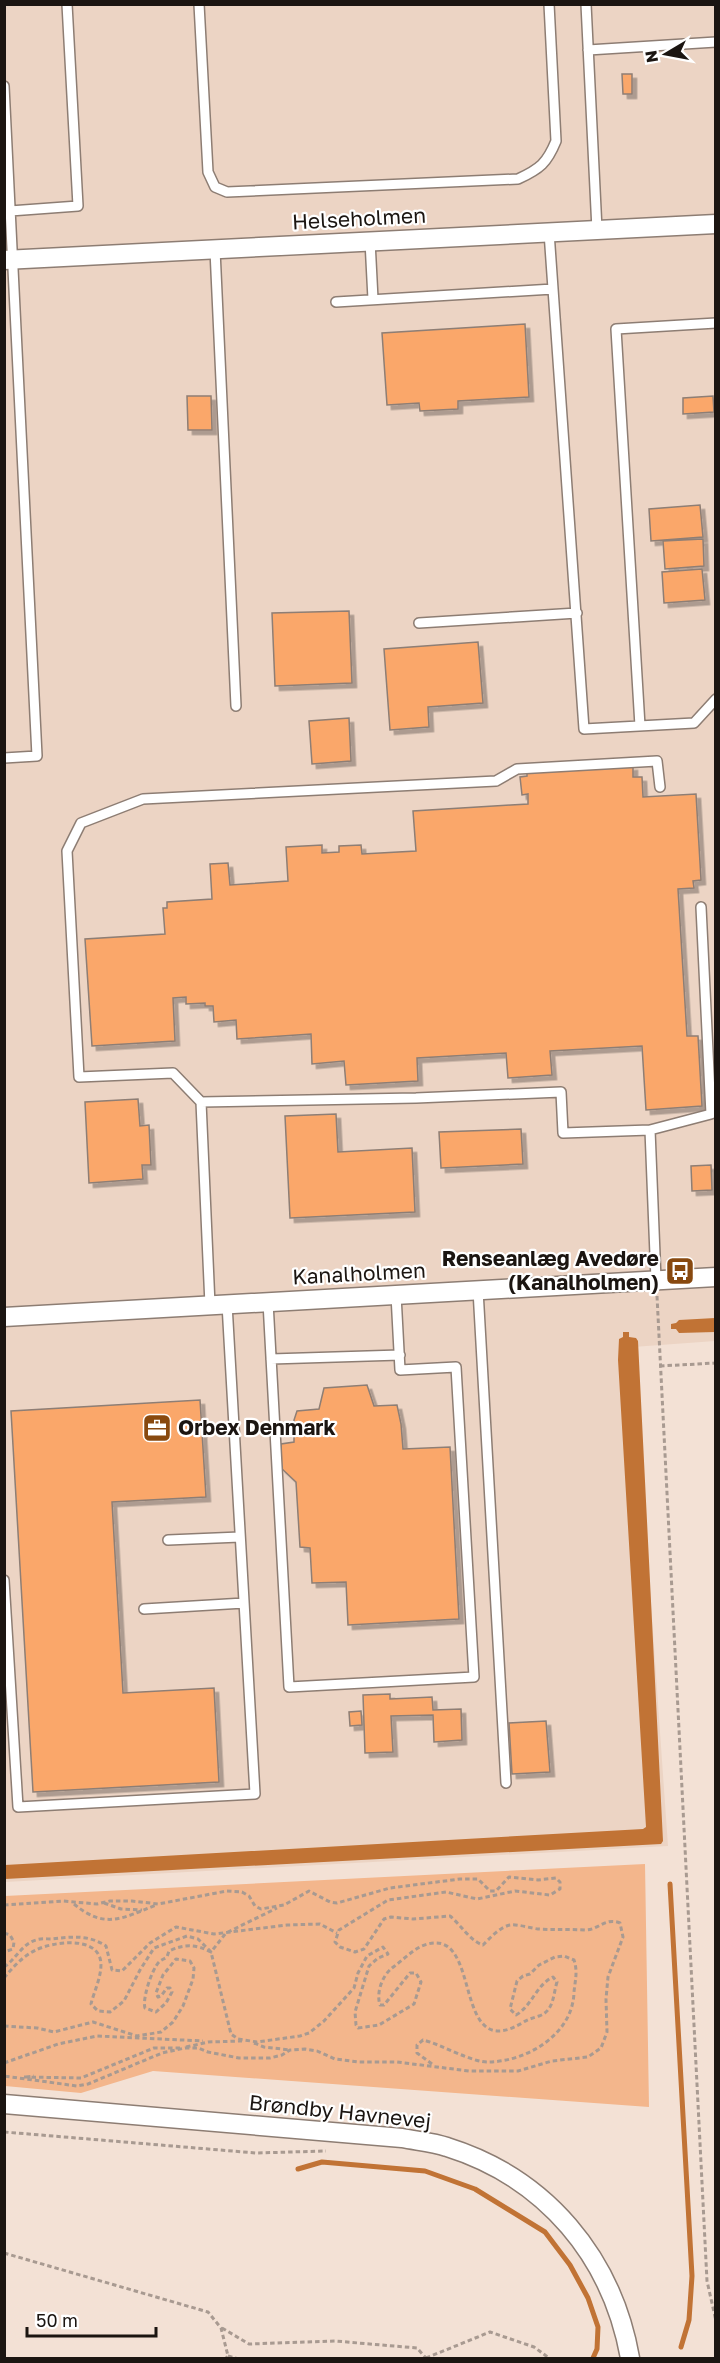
<svg xmlns="http://www.w3.org/2000/svg" width="720" height="2363" font-family="'Golos Text',sans-serif">
<style>
.built{fill:#ecd4c4}
.green{fill:#f3b68c}
.water{fill:#c17335}
.lines{fill:none;stroke-linecap:round;stroke-linejoin:round}
.stream{stroke:#c17335;stroke-width:5}
.building{fill:#faa76a;stroke:#8e7e74;stroke-width:1.5;filter:url(#shadow)}
.service-casing{stroke:#8d7d73;stroke-width:12}
.minor-casing{stroke:#8d7d73;stroke-width:21}
.path{stroke:#a89a91;stroke-width:3;stroke-dasharray:4.5 3;stroke-linecap:butt}
.service{stroke:#fff;stroke-width:9}
.minor{stroke:#fff;stroke-width:18}
.labels{text-anchor:middle;stroke-width:4.5;stroke-linejoin:round;paint-order:stroke}
.street-label{font-size:21px;fill:#1b1511;stroke:#fff}
.poi-label{font-size:21px;font-weight:bold;fill:#1b1511;stroke:#fff;text-anchor:end}
</style>
<defs>
<filter id="shadow"><feDropShadow dx="4.5" dy="4.5" stdDeviation="0" flood-color="#0004"/></filter>
</defs>
<rect width="100%" height="100%" fill="#f3e1d5"/>
<path class="built" d="M5,5H715V1341L633,1347L668,1846L5,1882Z"/>
<path class="green" d="M645,1864L649,2107L153,2071L81,2093L5,2086V1896Z"/>
<path class="water" d="M715,1318V1332L679,1333L676,1329H671V1324L676,1323L679,1320Z
M623,1332H629V1337L636,1338L638,1341L663,1841L661,1844L5,1879V1865L643,1829L646,1827L618,1360L619,1339L623,1337Z"/>
<g class="lines">
<path class="stream" d="M670,1884L692,2276L689,2320L681,2347
M298,2169L322,2162L425,2171L475,2189L545,2232L570,2265L588,2298L598,2327L597,2349L593,2358"/>
</g>
<path class="building" d="M622,74H632V94H623Z
M525,324L529,397L458,401V409L420,411L419,403L387,405L382,333Z
M187,396H211L212,430H188Z
M713,396L714,412L683,414V398Z
M700,505L703,537L651,541L649,509Z
M703,539L704,566L665,569L663,541Z
M702,569L705,600L664,603L662,572Z
M349,611L352,683L275,686L272,613Z
M478,642L483,703L428,707L429,727L390,730L384,649Z
M349,718L351,761L312,764L309,721Z
M633,766V777H642L643,797L696,794L701,880L693,881L694,888L678,889L687,1036H698L702,1106L646,1110L642,1046L550,1051L552,1075L508,1078L506,1053L417,1058L418,1081L346,1085L344,1061L312,1064L311,1034L237,1039L236,1020L214,1022L213,1006H205V1003L186,1004V997L173,998L175,1041L92,1046L85,939L165,934L163,908H167V902L212,899L210,864L228,863L230,885L288,881L286,847L322,845V853L339,852V846L361,845L362,854L416,851L413,811L528,804V794L522,795L520,777L527,776V772Z
M138,1099L140,1126L149,1125L151,1165H142L143,1179L89,1183L85,1102Z
M336,1114L338,1152L412,1148L415,1212L290,1218L285,1116Z
M521,1129L523,1164L441,1168L439,1132Z
M711,1165L712,1190L692,1191L691,1166Z
M367,1385L374,1406L397,1405L401,1424L403,1449L450,1447L459,1619L348,1625L346,1582L312,1583L310,1548L300,1547L296,1482L281,1468V1444L294,1442V1420L297,1411L319,1409L324,1388Z
M200,1400L206,1497L112,1502L123,1693L214,1688L219,1782L33,1792L11,1411Z
M390,1694V1699L432,1697L433,1710L461,1709L462,1740L434,1742L433,1715L391,1716L393,1752L365,1753L363,1695Z
M361,1711L362,1725L350,1726L349,1712Z
M546,1721L550,1772L512,1774L509,1723Z"/>
<g class="lines">
<g class="service-casing">
<path id="service" d="M199,4L208,172L215,187L227,192L518,179C540,169 547,163 556,141L549,4
M586,4L597,230
M588,50L716,42
M4,86L37,756L4,758
M10,211L78,206L67,4
M549,232L584,729L694,723L716,699
M370,241L373,299
M215,250L236,706
M336,302L553,289
M419,623L577,613
M640,726L616,329L716,323
M201,1102L173,1073L79,1077L67,851L81,823L143,799L496,781L517,769L657,761L660,787
M650,1130L711,1114L701,907
M478,1290L506,1783
M268,1302L289,1687L474,1677L456,1367L400,1370L396,1295
M210,1305L201,1102L416,1098L561,1092L563,1133L650,1130L656,1280
M271,1359L400,1355
M168,1540L240,1537
M4,1580L18,1807L255,1794L227,1304
M144,1609L244,1603"/>
</g>
<g class="minor-casing">
<path id="minor" d="M4,260L716,224
M4,1317L716,1277
M4,2104L402,2138C417,2141 433,2142 447,2147C546,2178 612,2257 630,2358"/>
</g>
<path class="path" d="M657,1296L707,2281L716,2321
M660,1366L716,1363
M104,1903L121,1909L142,1910
M74,1904C105,1930 123,1918 156,1905
M4,1905L63,1901L97,1904L110,1901H132L158,1904L227,1891L242,1892L249,1896L255,1906L261,1909L284,1905L309,1891L330,1902L337,1903L390,1888L460,1879H478L490,1891H496L509,1877L538,1880L556,1878L560,1882V1889L550,1895L515,1891L477,1899L446,1892L388,1900L339,1930L335,1942L340,1947L355,1952L364,1949L384,1919L391,1917L413,1919L450,1916C461,1925 470,1941 483,1945C490,1938 500,1927 510,1925C518,1924 530,1928 538,1929C554,1930 569,1929 585,1930C599,1930 605,1917 620,1923L623,1937L608,1977L606,1999L607,2032L601,2048L588,2057L552,2061L518,2071H469L397,2062H359L335,2059L317,2051L305,2049L290,2050L282,2055L270,2058H239L208,2052L198,2048H185L162,2053L88,2084L77,2086L4,2076
M4,1933L10,1935L14,1942L13,1949L4,1952
M4,1967C16,1959 22,1944 36,1940C41,1938 46,1939 51,1939C70,1937 88,1934 106,1946L112,1970L122,1971L150,1943L176,1927L214,1934L287,1925L320,1924L337,1933
M4,1978C13,1967 23,1956 36,1950C52,1942 93,1936 100,1958C104,1972 94,1991 91,2004L98,2011L110,2012L124,2001L140,1970L154,1948L187,1936L198,1939L211,1952L231,2034L238,2039L257,2042L300,2036L309,2033L324,2021L354,1988L358,1973L367,1956L383,1947L388,1954L378,1958L369,1966L355,2012L356,2025L358,2028L379,2025L414,2004L421,1982L416,1973H410L384,2005H380C376,1993 382,1976 392,1968C402,1961 411,1951 422,1946C485,1920 449,2066 522,2023C528,2019 533,2018 539,2016C554,2011 553,1995 557,1982L553,1977C536,1985 532,2006 516,2015L510,2009L517,1981L523,1976L530,1974L539,1965L555,1957L564,1956L574,1960C578,1972 575,1981 574,1992C573,2034 528,2061 489,2062C472,2063 441,2044 423,2040L417,2045V2053L432,2064
M4,2026L37,2028L54,2032L93,2022L137,2036L161,2032L173,2022L183,2006L193,1979L194,1968L190,1961L176,1959L163,1975L156,1993L158,1997L161,1996L167,1988H170L172,1992L166,2003L156,2012L145,2008C142,1999 152,1969 159,1962C161,1960 164,1959 167,1957L169,1951C184,1944 196,1944 211,1952L226,1933L277,1908
M254,2043L264,2047L290,2050
M186,2047L208,2042L242,2041
M4,2063L58,2044L97,2036L203,2041
M24,2077L81,2078L154,2048H180
M26,2077L34,2076
M4,2132L256,2153L326,2151
M4,2253L208,2312L221,2328L228,2356L226,2358
M222,2328L249,2344L335,2341L417,2348L426,2358
M228,2356L236,2358
M426,2358L490,2332L534,2347L549,2358"/>
<use href="#service" class="service"/>
<use href="#minor" class="minor"/>
</g>
<defs>
<g id="bus-square" transform="scale(1.5)"><rect x="-9" y="-9" width="18" height="18" rx="4" fill="#88490f" stroke="#fff"/><path d="M-5-6H5V4H4V6H2V4H-2V6H-4V4H-5ZM-3.5-4V0h7V-4ZM-3.5 1.2v1.5H-2V1.2ZM2 1.2v1.5H3.5V1.2Z" fill="#fff"/></g>
<g id="office-square" transform="scale(1.5)"><rect x="-9" y="-9" width="18" height="18" rx="4" fill="#88490f" stroke="#fff"/><path d="M-6-3h4V-5.5h4V-3h4V5H-6ZM-1-4.5V-3h2v-1.5ZM-6 0V1H6V0Z" fill="#fff"/></g>
</defs>
<g fill-rule="evenodd">
<use href="#bus-square" x="680" y="1271"/>
<use href="#office-square" x="157" y="1428"/>
</g>
<g class="labels">
<g class="street-label">
<text transform="translate(359 219) rotate(-3)" y="7">Helseholmen</text>
<text transform="translate(359 1274) rotate(-3)" y="7">Kanalholmen</text>
<text transform="translate(340 2112) rotate(6)" y="7">Brøndby Havnevej</text>
</g>
<g class="poi-label">
<text x="659" y="1266">Renseanlæg Avedøre<tspan x="659" dy="24">(Kanalholmen)</tspan></text>
<text x="178" y="1435" text-anchor="start">Orbex Denmark</text>
</g>
</g>
<rect width="720" height="2363" fill="none" stroke="#1b1511" stroke-width="12"/>
<g transform="translate(666 54) rotate(260)" stroke="#ffffff" stroke-width="4.5" paint-order="stroke">
<path d="M0-4.5L10 22L0 15L-10 22Z" fill="#1b1511"/>
<text y="-9" font-size="16" font-weight="bold" text-anchor="middle" fill="#1b1511">N</text>
</g>
<path d="M27 2327v9h129v-9" fill="none" stroke="#1b1511" stroke-width="3"/>
<text x="36" y="2327" font-size="18" fill="#1b1511" stroke="#ffffff" stroke-width="4.5" paint-order="stroke">50 m</text>
</svg>
